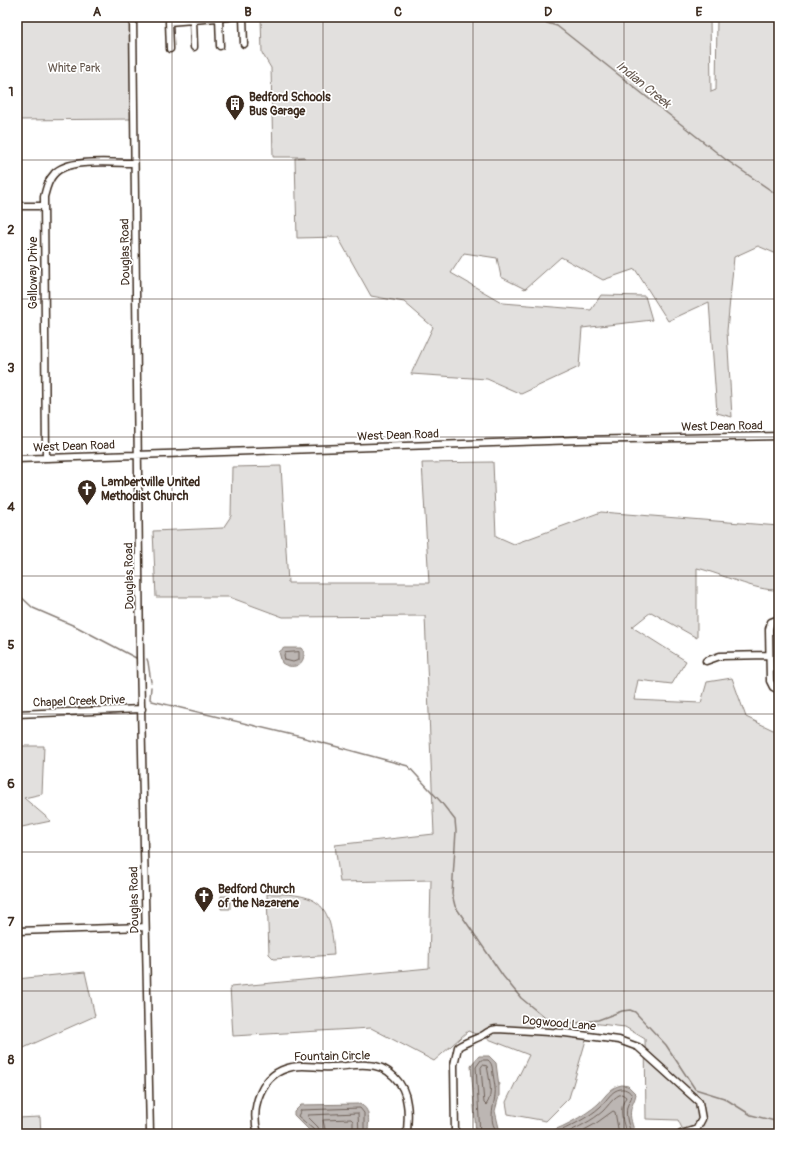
<svg xmlns="http://www.w3.org/2000/svg" width="796" height="1151" font-family="Pangolin,sans-serif">
<style>
.green{fill:#e2e0de;stroke:#8e857e}
.water{fill:#bcb6b3;stroke:#887e77}
.lines{fill:none;stroke-linecap:round;stroke-linejoin:round}
.shore{stroke:#6f625a;stroke-width:1}
.stream{stroke:#887e77;stroke-width:1.5}
.minor-casing{stroke:#3b2a1e;stroke-width:9}
.minor{stroke:#fff;stroke-width:6}
.grid{fill:none;stroke:#3b2a1e;stroke-width:1;stroke-opacity:0.55}
.labels{text-anchor:middle;stroke-width:3.5;stroke-linejoin:round;paint-order:stroke}
.park-label{font-size:12px;fill:#65584e;stroke:#fff}
.poi-label{font-size:12px;font-weight:bold;fill:#3b2a1e;stroke:#fff;text-anchor:start}
.street-label{font-size:12px;fill:#3b2a1e;stroke:#fff}
.water-label{font-size:13px;font-style:italic;fill:#685b52;stroke:#fff}
.neatline{fill:none;stroke:#3b2a1e;stroke-width:1.5}
.grid-label{font-size:13px;text-anchor:middle;font-weight:bold;fill:#3b2a1e}
</style>
<rect width="100%" height="100%" fill="#fff"/>
<filter id="ink" filterUnits="userSpaceOnUse"><feTurbulence type="fractalNoise" baseFrequency=".025" numOctaves="2"/><feDisplacementMap in="SourceGraphic" scale="8" xChannelSelector="R" yChannelSelector="G"/><feConvolveMatrix kernelMatrix="1 2 1 2 8 2 1 2 1" color-interpolation-filters="sRGB"/></filter>
<g filter="url(#ink)">
<path class="green" d="M17,17H130L131,119L17,120Z
M261,17H710L711,92L716,90L717,17H779V255L758,246L734,257L727,331L732,417L717,413L709,302L668,321L635,269L603,280L561,257L525,289L501,277L497,258L464,253L451,273L503,303L591,310L601,295L645,296L652,320L582,328L579,367L521,394L487,379L411,374L433,327L404,302L371,296L338,237L297,238L295,158L305,157H273L271,68L262,53Z
M493,462L496,536L514,544L601,512L779,526V590C754,591 723,574 697,568V638L651,612L632,627L686,661L672,684L638,680L634,700L701,703L707,682L732,678L746,717L773,730H779V1134H685L678,1120L646,1119L645,1039L625,1027L591,1023L569,1098L546,1121L508,1114L506,1102L529,1055L468,1031L434,1061L371,1028L233,1036L230,987L429,968L431,880L340,882L335,845L434,834L425,616L283,617L229,597H156L153,531L223,528L231,516L232,467L281,466L288,583H429L422,463Z
M17,746H44L42,794L24,798L51,821L17,828Z
M267,894C319,893 331,902 334,955L274,959L269,954Z
M221,896H230V909H221Z
M85,972L95,1016L17,1051V979Z
M40,1117L41,1134H17V1118Z"/>
<path class="water" d="M284,648H301L304,652C305,666 292,670 282,663L279,652Z
M479,1056H489L496,1063L499,1086V1096L495,1111L499,1128L507,1133L530,1134H476L471,1065Z
M622,1085L628,1086L636,1094C635,1100 632,1104 631,1109C629,1118 633,1125 635,1134H540C556,1132 586,1115 598,1104C606,1096 610,1087 622,1085Z
M359,1104C372,1108 368,1123 368,1134H313L294,1115V1112L301,1105Z"/>
<g class="lines">
<path class="shore" d="M299,652V660L293,662L285,660L284,655L285,653Z
M483,1065L487,1066C489,1078 494,1095 486,1105L484,1103L481,1068Z
M315,1134L314,1130L298,1116L301,1110L360,1108L364,1113V1134
M320,1134L318,1127L308,1117V1115L358,1113L359,1134
M326,1134L323,1120L351,1119L353,1121V1134
M480,1134L476,1067L481,1060H488C493,1064 492,1069 493,1074C494,1081 496,1089 495,1096C493,1109 487,1126 501,1134
M554,1134C569,1127 588,1118 600,1107C605,1102 610,1094 615,1091C622,1087 628,1089 632,1095C631,1100 628,1103 627,1107C625,1117 629,1125 631,1134
M565,1134C578,1127 592,1121 603,1111C609,1105 614,1096 622,1094L626,1097C618,1111 623,1119 626,1134
M577,1134L595,1124L613,1111L615,1112L619,1134"/>
<path class="stream" d="M487,17L544,22L557,26L725,159L779,196
M17,593L33,608L77,627L136,658
M147,659L148,662L151,682
M151,687L150,699L152,701L301,737L408,766L441,802L455,820L456,831L452,894L455,906L503,976L521,998L550,1022L576,1023L598,1020L622,1011L630,1010L635,1012L666,1045L695,1089L724,1098L751,1115L779,1122"/>
<g class="minor-casing">
<path id="minor" d="M133,17L140,657L150,1134
M243,17L244,44
M219,18L220,46
M193,19L194,47
M170,49L169,22L229,17
M17,206H43
M46,458L44,197C46,189 48,180 54,174C68,158 113,163 134,163
M17,459L578,440L779,436
M779,619L771,622L769,629L770,681L773,687L779,690
M706,661L720,656L769,655
M17,714L142,709
M17,931L145,927
M258,1134C250,1107 261,1073 292,1067C304,1064 318,1068 331,1067C343,1067 355,1064 367,1065C388,1065 405,1083 407,1104C409,1114 407,1124 407,1134
M455,1134L454,1065L458,1047C467,1041 477,1039 485,1034C490,1031 491,1029 497,1029L565,1033L619,1040L638,1047L699,1102L702,1119L694,1134
M681,1134L697,1129"/>
</g>
<use href="#minor" class="minor"/>
</g>
</g>
<path class="grid" d="M172,17V1134M323,17V1134M473,17V1134M624,17V1134M17,160H779M17,299H779M17,437H779M17,576H779M17,714H779M17,852H779M17,991H779"/>
<defs>
<g id="building-pin" transform="scale(1)"><path d="M0 17L-7.5 6A9.5 9.5 0 1 1 7.5 6Z" fill="#3b2a1e" stroke="#fff"/><path d="M-4-6H4V6H1V3H-1V6H-4ZM-2.5-4.3h1.7v1.8h-1.7ZM.8-4.3h1.7v1.8H.8ZM-2.5-1h1.7V.8h-1.7ZM.8-1h1.7V.8H.8Z" fill="#fff"/></g>
<g id="church-pin" transform="scale(1)"><path d="M0 17L-7.5 6A9.5 9.5 0 1 1 7.5 6Z" fill="#3b2a1e" stroke="#fff"/><path d="M-1.2-6h2.4v3.5h3.3v2.4h-3.3V6h-2.4V-.1h-3.3v-2.4h3.3Z" fill="#fff"/></g>
</defs>
<g fill-rule="evenodd">
<use href="#building-pin" x="235" y="104"/>
<use href="#church-pin" x="87" y="489"/>
<use href="#church-pin" x="204" y="896"/>
</g>
<g class="labels">
<g class="park-label">
<text x="74" y="72">White Park</text>
</g>
<g class="poi-label">
<text x="249" y="101">Bedford Schools<tspan x="249" dy="14">Bus Garage</tspan></text>
<text x="101" y="486">Lambertville United<tspan x="101" dy="14">Methodist Church</tspan></text>
<text x="218" y="893">Bedford Church<tspan x="218" dy="14">of the Nazarene</tspan></text>
</g>
<g class="street-label">
<text transform="translate(125 252) rotate(-91)" y="4">Douglas Road</text>
<text transform="translate(33 273) rotate(-90)" y="4">Galloway Drive</text>
<text transform="translate(722 426) rotate(-1)" y="4">West Dean Road</text>
<text transform="translate(398 435) rotate(-2)" y="4">West Dean Road</text>
<text transform="translate(74 446) rotate(-2)" y="4">West Dean Road</text>
<text transform="translate(129 576) rotate(-91)" y="4">Douglas Road</text>
<text transform="translate(79 701) rotate(-2)" y="4">Chapel Creek Drive</text>
<text transform="translate(134 900) rotate(-91)" y="4">Douglas Road</text>
<text transform="translate(559 1023) rotate(5)" y="4">Dogwood Lane</text>
<text transform="translate(332 1056) rotate(-1)" y="4">Fountain Circle</text>
</g>
<g class="water-label">
<text transform="translate(644 84) rotate(39)" y="5">Indian Creek</text>
</g>
</g>
<rect width="796" height="1151" fill="none" stroke="#fff" stroke-width="44"/>
<rect x="22" y="22" width="752" height="1107" class="neatline"/>
<g class="grid-label">
<text x="97" y="16">A</text>
<text x="248" y="16">B</text>
<text x="398" y="16">C</text>
<text x="548" y="16">D</text>
<text x="699" y="16">E</text>
<text x="11" y="96">1</text>
<text x="11" y="234">2</text>
<text x="11" y="372">3</text>
<text x="11" y="511">4</text>
<text x="11" y="649">5</text>
<text x="11" y="788">6</text>
<text x="11" y="926">7</text>
<text x="11" y="1064">8</text>
</g>
</svg>
